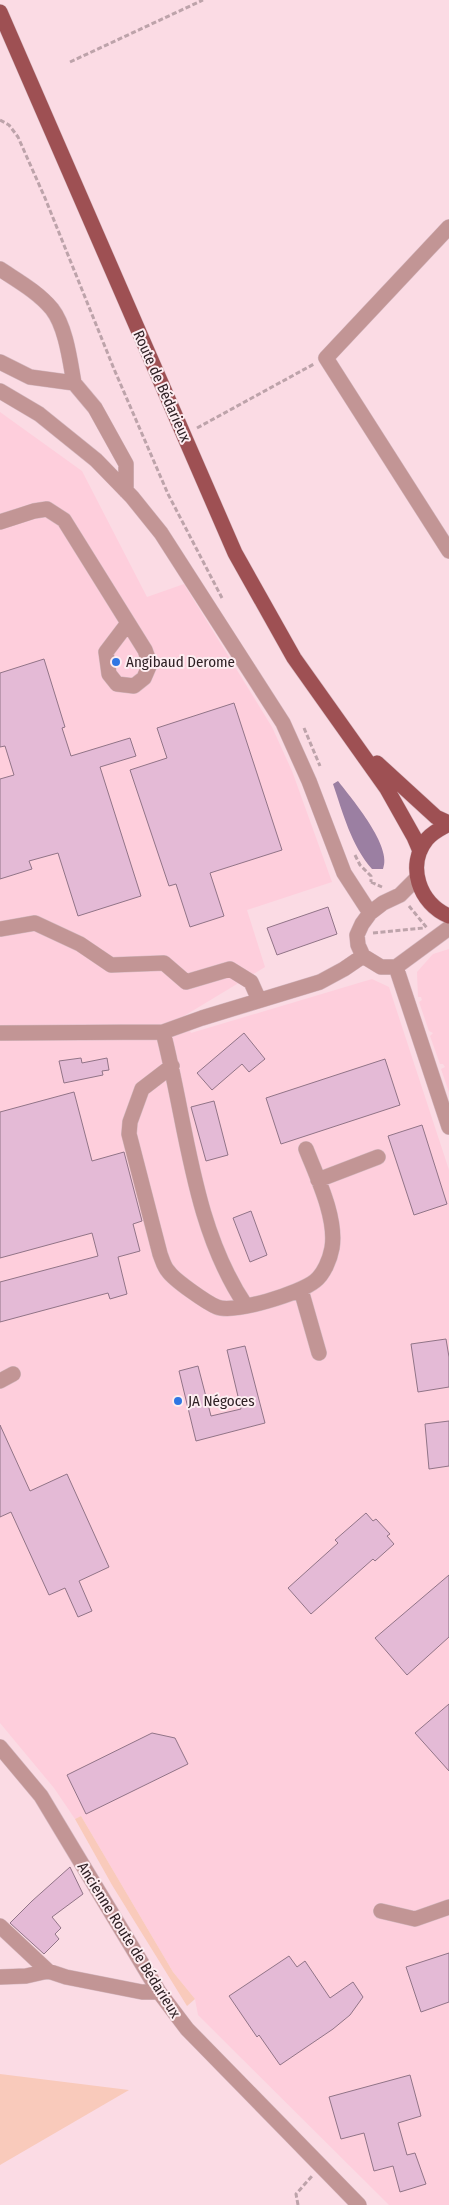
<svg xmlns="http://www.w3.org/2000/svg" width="449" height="2205" font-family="'Fira Sans Condensed',sans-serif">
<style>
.built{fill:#fecedc}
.green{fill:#f9cabb}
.water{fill:#9b7fa2}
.building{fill:#e4bad6;stroke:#917487}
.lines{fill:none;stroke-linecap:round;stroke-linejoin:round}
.minor-casing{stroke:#d6bac2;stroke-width:16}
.major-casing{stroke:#d6bac2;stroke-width:16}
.path{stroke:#bda3aa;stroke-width:3;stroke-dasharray:5 2.5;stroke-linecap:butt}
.minor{stroke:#c29595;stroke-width:15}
.major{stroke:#9e5053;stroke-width:15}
.poi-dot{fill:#2f76e3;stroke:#fdedf1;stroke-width:2}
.labels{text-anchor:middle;stroke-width:4;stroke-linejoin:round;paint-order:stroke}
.street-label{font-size:15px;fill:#2f2125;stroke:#fdedf1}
.poi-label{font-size:15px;fill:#2f2125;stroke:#fdedf1;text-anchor:start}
</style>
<rect width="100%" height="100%" fill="#fbdbe4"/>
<path class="built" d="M0,412L82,471L147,597L184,584L272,727L292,771L332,882L247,910L265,967L184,1016L191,1033L372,979L389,987L449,1170V2205H389L198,2015L195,1999L173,1972L81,1816L75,1819L54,1788L0,1723Z
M449,949V1092L441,1069L445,1067L443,1064H440L430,1036L433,1033L429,1031L419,1002L422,1000L421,997H418L417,972L433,954Z"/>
<path class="green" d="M81,1816L173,1972L195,1999L187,2006L112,1885L75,1819Z
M0,2074L129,2090L0,2165Z"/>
<path class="water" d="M338,781C352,799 393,847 383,869H372C351,845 343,813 333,784Z"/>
<path class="building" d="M44,659L65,727L62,728L71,756L130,738L136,756L100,767L141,896L78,916L58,853L29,861L32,869L0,879V779L14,775L5,746L0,747V673Z
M234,703L282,850L210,873L224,916L190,927L176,884L169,886L130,770L167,758L157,728Z
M328,907L337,934L277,955L267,928Z
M244,1033L265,1059L249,1072L242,1064L212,1090L197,1073Z
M81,1058L82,1063L107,1058L109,1070L102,1071L103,1075L64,1083L59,1061Z
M385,1059L400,1105L281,1144L266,1098Z
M74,1092L92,1161L124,1152L142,1221L133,1224L140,1251L118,1257L127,1294L110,1299L108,1293L0,1322V1282L98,1256L92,1233L0,1258V1112Z
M214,1101L228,1155L206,1161L191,1107Z
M422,1125L447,1204L414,1215L388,1136Z
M251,1211L267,1255L250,1262L233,1218Z
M446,1339L449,1357V1387L418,1392L411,1344Z
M245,1346L265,1423L196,1441L179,1371L198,1366L211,1416L241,1409L227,1350Z
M449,1421V1466L429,1469L425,1424Z
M0,1425L30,1491L67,1474L109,1567L79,1581L92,1611L78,1617L65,1588L49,1595L11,1512L0,1517Z
M366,1513L373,1521L376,1519L390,1534L387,1536L394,1544L375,1561L373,1559L311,1614L288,1588L338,1543L335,1540Z
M449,1575V1637L407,1675L375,1638Z
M449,1704V1771L415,1733Z
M152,1733L175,1738L188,1764L86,1814L67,1775Z
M70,1867L83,1894L52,1917L61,1928L55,1934L59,1939L44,1954L10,1923L32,1901Z
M449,1953V2002L421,2012L406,1967Z
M289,1956L297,1967L305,1961L330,1998L353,1982L363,1997L350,2015L333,2029L280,2065L259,2035L257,2037L229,1996Z
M410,2075L421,2116L398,2123L407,2155L415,2153L426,2184L400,2192L393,2166L374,2171L364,2133L341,2139L329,2097Z"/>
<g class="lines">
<g class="minor-casing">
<path id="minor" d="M449,227L326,358L449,551
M0,269C18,281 38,292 52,309C66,327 70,361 74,383
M0,362L30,377L74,383L95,408L126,464V491
M0,391L39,414L96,460L132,497L161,533L283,723L309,781L344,873L370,913
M0,522L34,511L47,509L64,520L145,650L150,664L144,678L134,686L117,684L109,674L106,652L128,623
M417,878L400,895L383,903L370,913L362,924L357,935L358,945L363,956L381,967H396L449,928
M0,929L35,923L80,944L111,965L164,963L186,982L230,969L251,982L259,1000
M396,967L449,1127
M163,1032C187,1124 192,1226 246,1306
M0,1033L163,1032L202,1018L320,982L344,969L363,956
M172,1066L142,1089L130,1122L129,1134L160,1254C162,1259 164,1267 168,1271C174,1280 207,1303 217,1307C235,1314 300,1293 315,1281C324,1274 330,1259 332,1248C337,1218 317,1177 306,1149
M318,1180L378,1157
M301,1290L319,1353
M0,1381L13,1374
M0,1747L41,1796L159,1992L187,2029L359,2205
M381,1911L415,1919L449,1907
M0,1926L48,1971
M0,1977L26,1976L48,1971L66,1977L142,1992H159"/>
</g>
<g class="major-casing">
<path id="major" d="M0,12L235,553L294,658L387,789L414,837L420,851
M377,763L436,817L449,823
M449,824C441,828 433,832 427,839C406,865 419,904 449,916"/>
</g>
<path class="path" d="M70,62L203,0
M0,120L9,125L18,137L45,198L114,369L168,494L222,598
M197,428L314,364
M304,728L320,766
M355,855L360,865L371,876V882
M371,882L382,887
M409,906L427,928
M373,933L424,928
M298,2205L296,2194L312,2176"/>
<use href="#minor" class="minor"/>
<use href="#major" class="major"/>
</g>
<g class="poi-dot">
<circle cx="116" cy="662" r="5"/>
<circle cx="178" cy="1401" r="5"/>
</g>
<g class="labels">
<g class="street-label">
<text transform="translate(162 386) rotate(66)" y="5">Route de Bédarieux</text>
<text transform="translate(129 1940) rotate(58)" y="5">Ancienne Route de Bédarieux</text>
</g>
<g class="poi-label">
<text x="126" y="667">Angibaud Derome</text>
<text x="188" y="1406">JA Négoces</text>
</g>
</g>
</svg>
